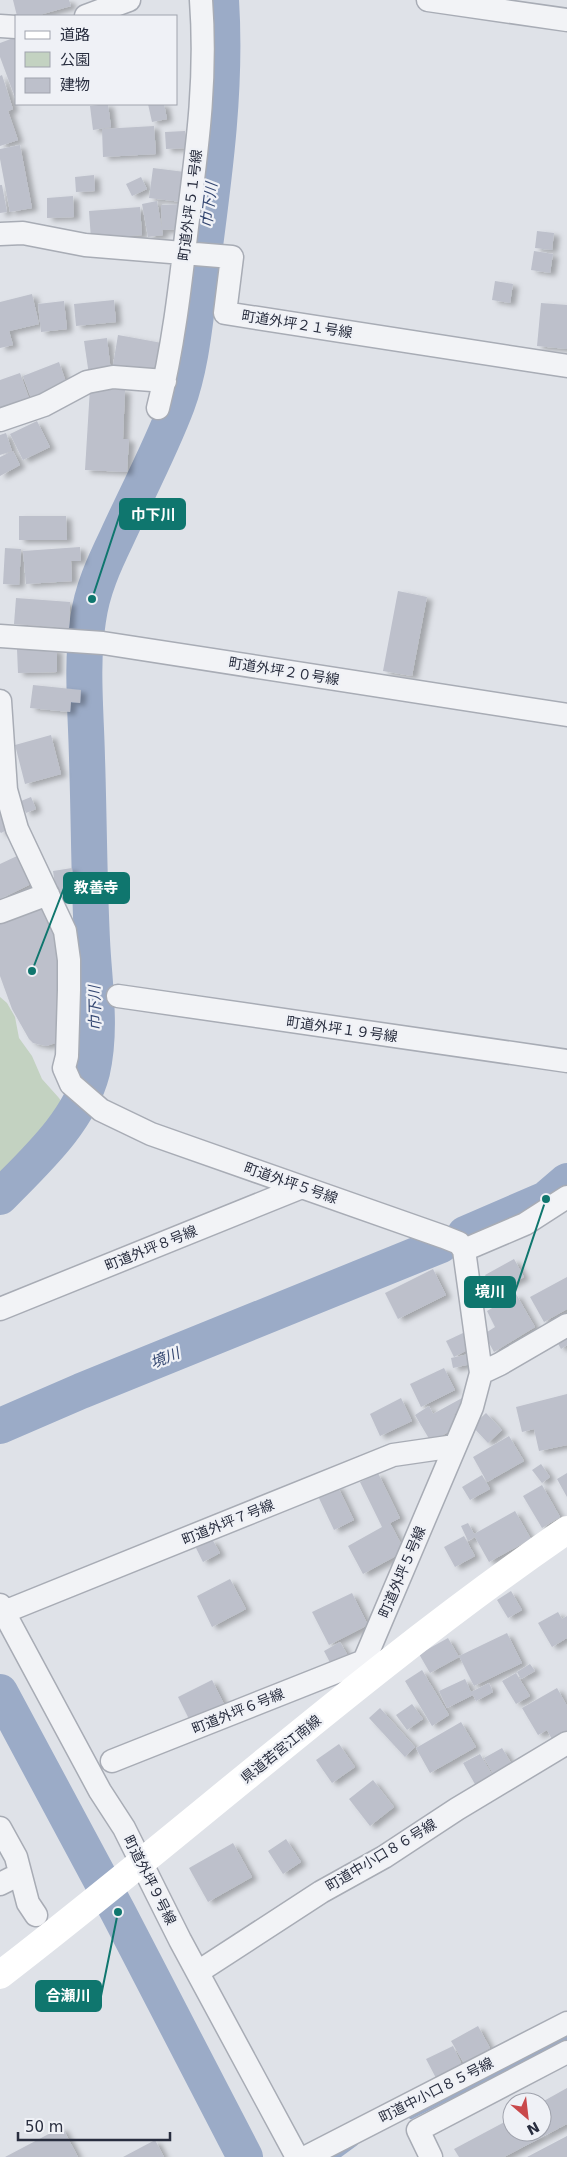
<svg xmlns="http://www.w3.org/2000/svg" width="567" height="2157" font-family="'DejaVu Sans','Noto Sans JP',sans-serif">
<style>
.green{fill:#c3d2c1}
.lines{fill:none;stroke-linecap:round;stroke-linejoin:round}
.stream{stroke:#9babc7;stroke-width:6}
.river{stroke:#9babc7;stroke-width:36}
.building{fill:#bdc0cb;filter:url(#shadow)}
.minor-casing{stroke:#a8acb5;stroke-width:25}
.minor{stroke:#f2f3f6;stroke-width:22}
.secondary{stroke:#fff;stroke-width:28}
.labels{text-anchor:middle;stroke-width:4.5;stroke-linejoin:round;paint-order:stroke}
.street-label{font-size:14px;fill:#292e3f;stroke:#eff1f6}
.water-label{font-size:15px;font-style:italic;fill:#344771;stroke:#eff1f6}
.leader{fill:none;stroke:#0f766e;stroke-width:2}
.callout-dot{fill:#0f766e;stroke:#eff1f6;stroke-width:2}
.callout{fill:#0f766e;stroke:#0f766e;stroke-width:2}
.callout-label{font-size:15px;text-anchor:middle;font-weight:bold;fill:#fff}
</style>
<defs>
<filter id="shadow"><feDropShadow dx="5.5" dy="3" stdDeviation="2.5" flood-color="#0004"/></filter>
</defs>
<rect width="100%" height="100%" fill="#dfe2e8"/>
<path class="green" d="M0,997L7,1003L15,1017L19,1038L32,1056L42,1079L59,1098L73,1120L59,1146L24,1184L0,1215Z"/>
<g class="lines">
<path class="stream" d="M411,2116L567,2038
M336,2157L355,2143"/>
<path class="river" d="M0,1197C35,1161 79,1122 92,1072C102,1028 94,984 92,940C89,879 89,818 87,758C86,712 81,665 88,620C92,590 104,564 117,537C137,493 160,450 177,405C192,364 195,319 201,276C213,185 227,92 221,0
M465,1234L546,1199L567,1181
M0,1426L81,1391L441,1245
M0,1692L118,1912L245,2157"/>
</g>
<path class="building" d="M13,0H69L71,6L36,16H17Z
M16,37V100L0,57V43Z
M2,75L13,109L8,111L18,140L0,146V76Z
M108,104L111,127L93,130L90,106Z
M148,104H164L167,119L152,122Z
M154,126L156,154L103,157L102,129Z
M185,131L186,148L166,149L165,132Z
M20,145L32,208L10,212L0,159V149Z
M153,168L185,172L182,202L149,198Z
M94,175L95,191L76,192L75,177Z
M141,177L147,189L132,196L126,184Z
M0,185H2L7,212L0,213Z
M73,196L74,217L47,218V198Z
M157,201L163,235L148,237L142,204Z
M185,204L186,229L162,230L161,205Z
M140,207L142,235L91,239L89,211Z
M537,231L554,233L552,250L535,248Z
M534,251L553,254L550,273L531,270Z
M495,281L513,284L510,303L492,300Z
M32,294L39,324L9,331L13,345L0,348V302Z
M114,300L116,322L76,326L74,304Z
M64,301L67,329L41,332L38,304Z
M541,303L567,305V349L537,346Z
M118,335L162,343L156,372L113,365Z
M107,338L111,372L89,375L84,341Z
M59,362L67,385L31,398L23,376Z
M20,373L30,401L0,413V380Z
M90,388L125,390L123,439H129L127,472L85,470Z
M37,421L50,447L23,460L10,434Z
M6,433L12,451L0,455V435Z
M13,451L20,465L0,476V457Z
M19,516H66L67,540H19Z
M80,547L81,561H71L72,581L26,584L23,551Z
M5,548L21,549L19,585L3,584Z
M398,591L427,597L412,676L383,671Z
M16,598L70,602L69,628L14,624Z
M17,649H57V672L18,673Z
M33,685L81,690L80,703L71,702L70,712L30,708Z
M51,735L61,774L25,784L15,745Z
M31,797L36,809L26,813L21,801Z
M0,810L13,827L1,833L0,832Z
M17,856L31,884L0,899V864Z
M72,868L76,895L57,898L53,871Z
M44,901L58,937L62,1041L46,1046L33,1043L29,1039L12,1009L0,976V916Z
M514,1259L524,1277L495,1293L485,1275Z
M433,1269L446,1295L398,1319L385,1293Z
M567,1277V1309L544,1322L530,1297Z
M516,1294L535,1327L494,1352L484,1334L495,1327L487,1311Z
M567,1328V1345L561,1349L554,1336Z
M463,1333L471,1348L454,1357L446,1341Z
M469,1354L471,1364L453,1368L451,1358Z
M444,1368L455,1390L421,1407L410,1384Z
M567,1394V1445L539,1451L534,1429L522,1432L516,1407Z
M401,1398L412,1421L380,1436L370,1414Z
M462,1398L467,1407L454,1414L460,1425L431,1442L415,1415L429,1406L433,1414Z
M486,1413L502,1430L488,1443L472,1426Z
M509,1436L524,1461L487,1482L473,1457Z
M541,1464L550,1477L542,1483L532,1470Z
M378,1473L400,1518L390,1523L405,1551L363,1574L348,1546L382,1527L360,1482Z
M567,1473V1497L557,1479Z
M482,1475L490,1489L470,1500L462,1487Z
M337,1485L354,1520L334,1530L317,1494Z
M542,1485L560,1517L542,1528L523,1496Z
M515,1511L531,1539L489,1562L475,1537L468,1541L461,1526L468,1523L474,1534Z
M464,1536L475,1556L455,1567L444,1547Z
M212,1539L220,1553L203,1562L196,1548Z
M230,1579L246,1609L212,1627L197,1596Z
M511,1591L522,1610L508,1618L497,1600Z
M352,1593L368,1625L329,1645L312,1612Z
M558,1612L562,1619L567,1616V1638L552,1647L538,1623Z
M507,1633L522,1663L474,1686L459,1656Z
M448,1638L459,1657L430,1673L419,1654Z
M340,1642L351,1661L334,1670L324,1651Z
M530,1664L535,1671L521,1679L517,1672Z
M422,1670L449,1715L432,1726L405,1681Z
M516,1673L530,1696L516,1704L502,1681Z
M465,1679L471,1692L489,1683L493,1692L476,1701L473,1695L447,1708L439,1691Z
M212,1680L226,1708L192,1725L178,1697Z
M557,1688L567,1706V1735L554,1743L547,1730L538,1735L522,1708Z
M412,1704L423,1719L407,1730L396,1715Z
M380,1708L415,1747L405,1757L369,1718Z
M461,1722L476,1747L430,1773L416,1748Z
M339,1744L355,1767L332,1783L316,1760Z
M502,1748L513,1766L495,1777L484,1758Z
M480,1754L493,1776L476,1786L463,1763Z
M373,1780L394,1807L370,1826L349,1799Z
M286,1839L301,1862L283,1874L268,1851Z
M233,1843L252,1877L208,1902L189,1868Z
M478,2026L490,2048L464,2063L451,2041Z
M453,2046L462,2065L436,2078L426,2059Z
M567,2088V2124L504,2157H459L454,2149L512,2118V2132H542V2102Z
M62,2127L78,2157H5Z
M567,2136V2157H527Z
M155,2140L164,2157H123Z"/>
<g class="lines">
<g class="minor-casing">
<path id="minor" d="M428,0L567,20
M86,16L129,0
M0,26L16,27
M0,234L23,233L85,245L232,257L225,313L567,366
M158,408C173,349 180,288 187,227C197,149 207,80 201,0
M0,420L44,405L87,382L113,377L165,381
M0,636L103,643L567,715
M0,701L6,790L17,829L65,931L69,960V990L67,1056L64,1068L71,1084L101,1110L151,1134L444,1237L459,1243L464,1250L481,1373L472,1407L362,1666L365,1679
M0,912L48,894
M118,996L567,1061
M464,1250L525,1224L567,1197
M0,1309L302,1187
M481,1373L500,1364L567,1325
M0,1605L100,1791L124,1828L180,1940L297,2157
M4,1612L393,1455L455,1446
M112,1761L364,1661
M0,1828L16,1857L28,1903L36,1915
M0,1884L20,1874
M198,1972L321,1892L384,1857L457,1809L567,1743
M306,2157L567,2023
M431,2157L418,2130L567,2052"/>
</g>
<use href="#minor" class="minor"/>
<path class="secondary" d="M0,1975C191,1828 369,1666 567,1530"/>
</g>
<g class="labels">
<g class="street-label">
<text transform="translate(190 205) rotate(-83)" y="5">町道外坪５１号線</text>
<text transform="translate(297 324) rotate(9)" y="5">町道外坪２１号線</text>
<text transform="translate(284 671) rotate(9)" y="5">町道外坪２０号線</text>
<text transform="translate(342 1029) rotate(8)" y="5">町道外坪１９号線</text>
<text transform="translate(291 1183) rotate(19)" y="5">町道外坪５号線</text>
<text transform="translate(151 1248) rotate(-22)" y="5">町道外坪８号線</text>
<text transform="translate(228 1522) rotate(-22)" y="5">町道外坪７号線</text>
<text transform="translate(402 1572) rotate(-67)" y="5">町道外坪５号線</text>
<text transform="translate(238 1711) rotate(-22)" y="5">町道外坪６号線</text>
<text transform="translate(281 1749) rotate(-39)" y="5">県道若宮江南線</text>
<text transform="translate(381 1855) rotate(-31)" y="5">町道中小口８６号線</text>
<text transform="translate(150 1880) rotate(63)" y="5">町道外坪９号線</text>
<text transform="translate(436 2090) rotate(-27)" y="5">町道中小口８５号線</text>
</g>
<g class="water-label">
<text transform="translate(209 205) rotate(-83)" y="5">巾下川</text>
<text transform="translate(95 1008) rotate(-91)" y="5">巾下川</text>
<text transform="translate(165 1358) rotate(-22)" y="5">境川</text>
</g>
</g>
<path class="leader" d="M92 599L120 514M32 971L64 888M546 1199L515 1292M118 1912L101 1996"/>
<g class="callout-dot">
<circle cx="92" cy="599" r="5"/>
<circle cx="32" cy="971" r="5"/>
<circle cx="546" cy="1199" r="5"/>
<circle cx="118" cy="1912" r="5"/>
</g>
<g class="callout">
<rect x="120" y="499" width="65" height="30" rx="5"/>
<rect x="64" y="873" width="65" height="30" rx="5"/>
<rect x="465" y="1277" width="50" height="30" rx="5"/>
<rect x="36" y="1981" width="65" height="30" rx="5"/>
</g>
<g class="callout-label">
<text x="153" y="520">巾下川</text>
<text x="96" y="893">教善寺</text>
<text x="490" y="1297">境川</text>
<text x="68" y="2001">合瀬川</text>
</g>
<rect x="15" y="15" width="162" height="90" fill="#eff1f6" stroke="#a0a3ad"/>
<rect x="25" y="31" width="25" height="8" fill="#ffffff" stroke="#a0a3ad"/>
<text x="60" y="40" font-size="15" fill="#292e3f">道路</text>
<rect x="25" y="52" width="25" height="15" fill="#c3d2c1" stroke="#a0a3ad"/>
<text x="60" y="65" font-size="15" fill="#292e3f">公園</text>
<rect x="25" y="78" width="25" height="15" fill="#bdc0cb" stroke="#a0a3ad"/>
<text x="60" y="90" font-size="15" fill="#292e3f">建物</text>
<g transform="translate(527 2117) rotate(152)"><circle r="24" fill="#eff1f6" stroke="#a0a3ad"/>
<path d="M0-4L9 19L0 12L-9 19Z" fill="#c9484a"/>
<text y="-8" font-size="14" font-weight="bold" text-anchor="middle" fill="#292e3f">N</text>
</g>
<path d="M18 2132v8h152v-8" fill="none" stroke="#292e3f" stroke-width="2.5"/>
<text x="25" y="2132" font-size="15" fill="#292e3f" stroke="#eff1f6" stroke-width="4" paint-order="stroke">50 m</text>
</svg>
